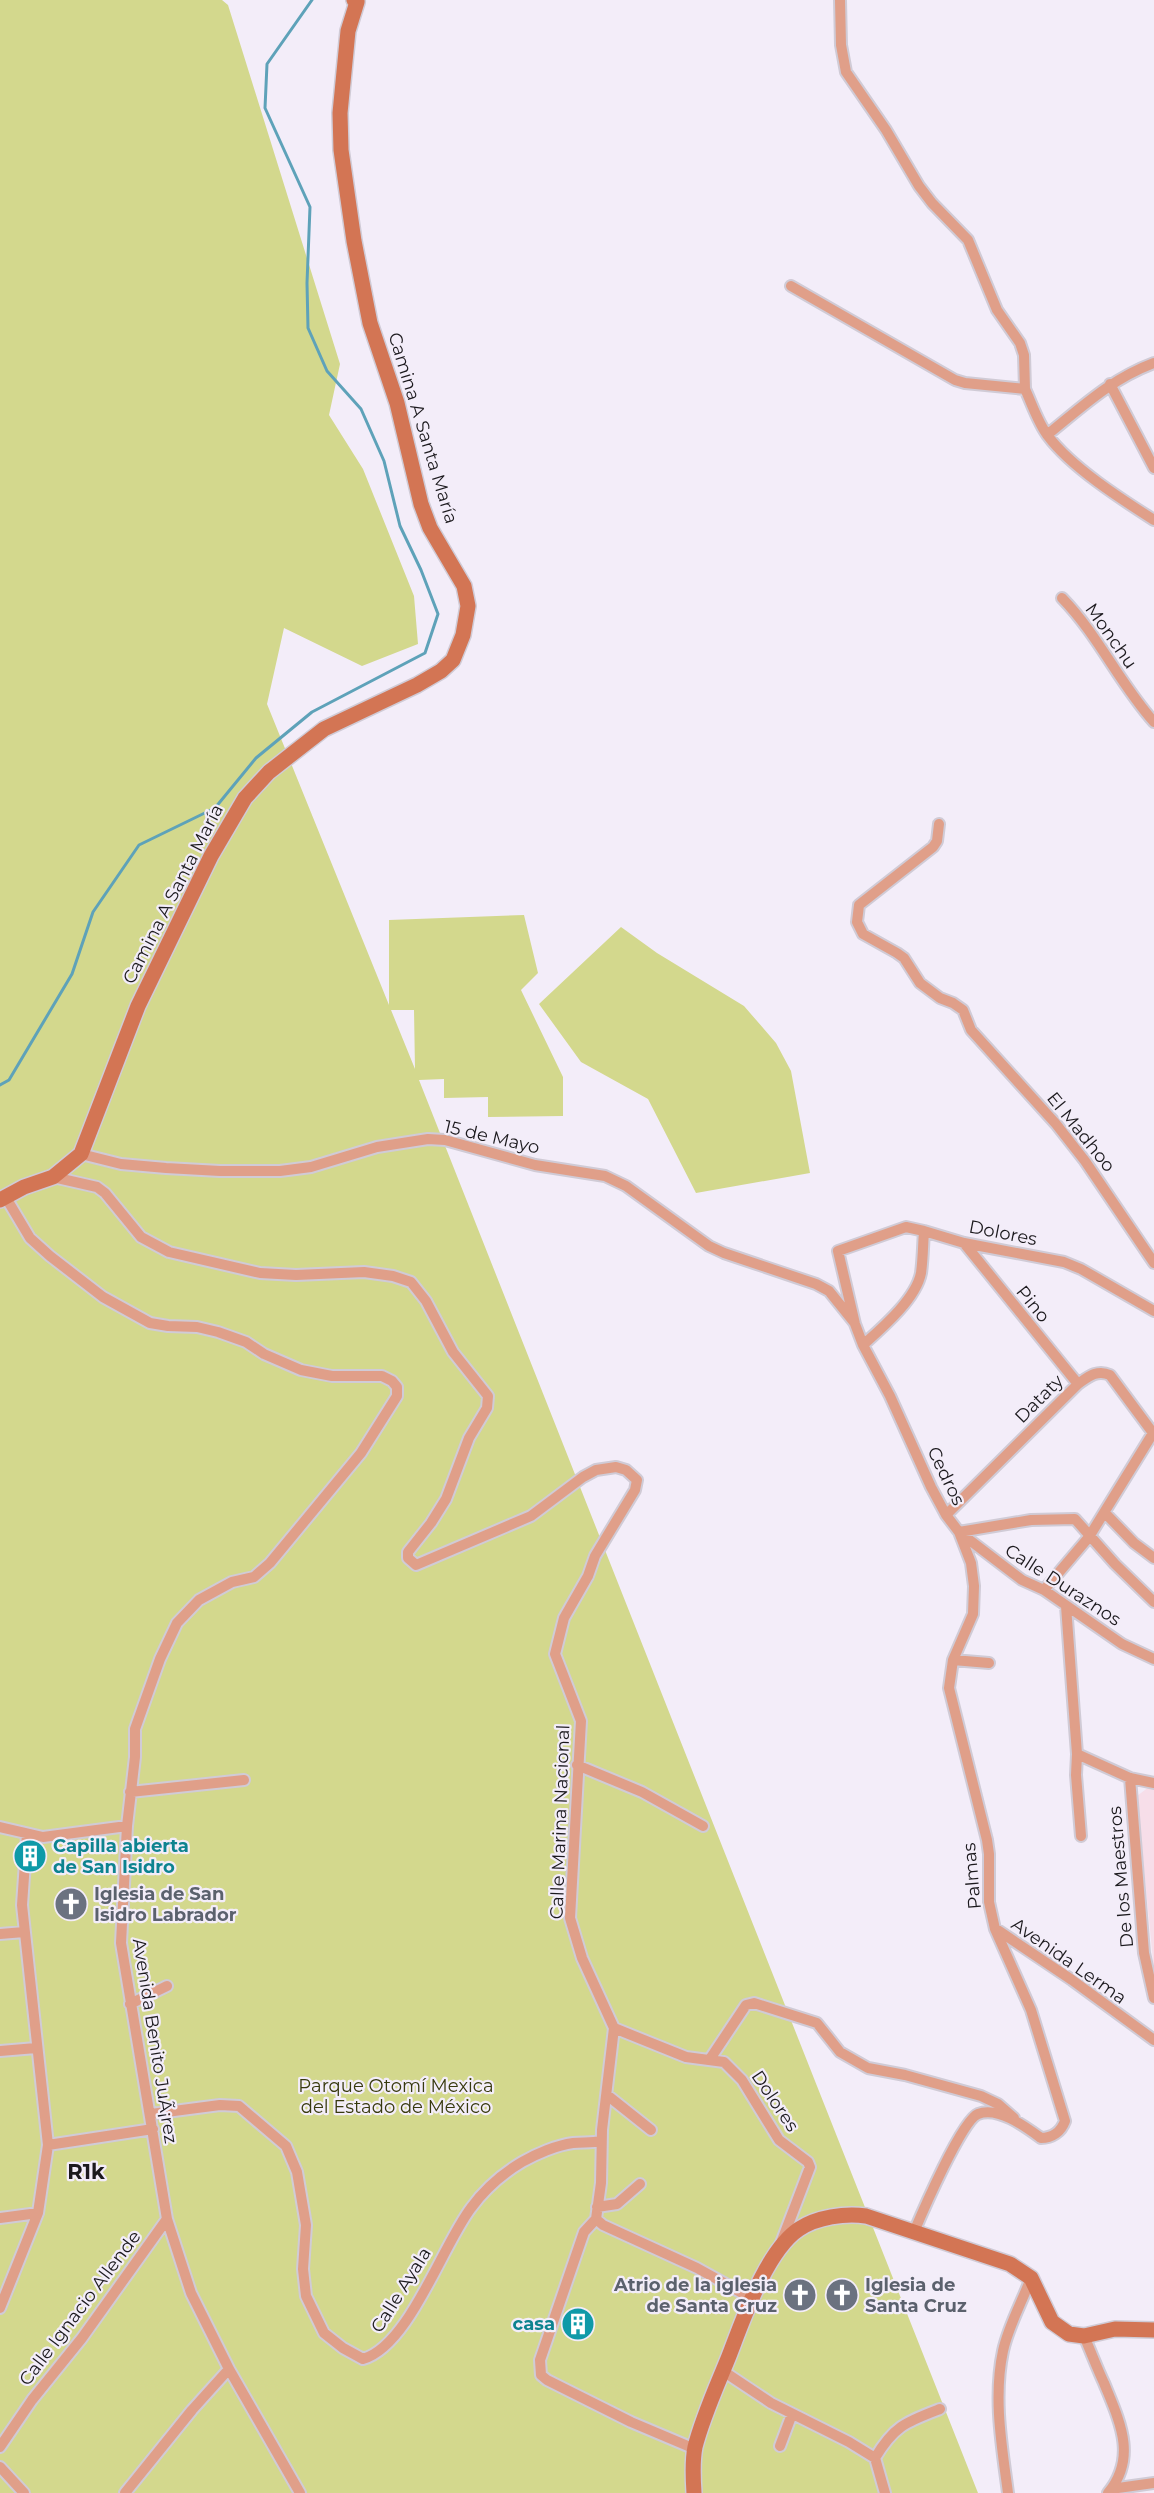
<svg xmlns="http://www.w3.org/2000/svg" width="1154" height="2493" font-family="Montserrat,sans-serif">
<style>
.education{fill:#f7dee9}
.green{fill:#d3d88d;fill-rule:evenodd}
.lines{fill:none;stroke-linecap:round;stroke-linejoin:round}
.stream{stroke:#5ea2b9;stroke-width:3}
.street-casing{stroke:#d0cbd6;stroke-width:14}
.secondary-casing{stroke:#d0cbd6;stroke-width:18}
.street{stroke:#e09f89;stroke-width:10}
.secondary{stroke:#d37554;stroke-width:15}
.labels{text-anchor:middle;stroke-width:4.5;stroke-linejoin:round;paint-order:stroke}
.street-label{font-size:18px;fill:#1b191d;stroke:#f3edf9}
.culture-label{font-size:18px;font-weight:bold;fill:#0d838f;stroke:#f3edf9;text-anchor:start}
.worship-label{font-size:18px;font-weight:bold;fill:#5b616d;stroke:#f3edf9;text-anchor:start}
.park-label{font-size:18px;fill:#37390d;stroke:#f3edf9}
.quarter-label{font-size:21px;font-weight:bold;fill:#1b191d;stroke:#f3edf9}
</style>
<rect width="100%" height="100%" fill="#f3edf9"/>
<path class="education" d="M1149,1787L1154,1788V1971L1137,1796Z"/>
<path class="green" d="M0,0H222L228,5L340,364L329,415L363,469L414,596L418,644L362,666L284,628L267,704L389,1005V920L524,915L538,973L521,990L563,1077V1116L488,1117V1097L444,1098V1079L419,1080L978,2493H0ZM391,1010H414L415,1069Z
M621,927L657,953L744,1006L776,1043L791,1071L810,1173L696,1193L648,1099L581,1062L539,1004Z"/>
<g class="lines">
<path class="stream" d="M0,1085L9,1080L72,974L93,912L139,845L215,808L256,758L312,712L425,653L438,614L421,570L400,526L384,461L361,409L327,371L308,328L307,283L310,207L265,108L267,64L312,0"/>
<g class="street-casing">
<path id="street" d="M840,0L841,45L846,72L886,130L919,186L932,203L968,240L997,310L1020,343L1024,355L1025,389
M791,286L955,380L965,383L1025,389C1032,404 1038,423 1048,436C1071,467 1121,499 1154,520
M1110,384L1154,468
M1047,435C1082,407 1111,379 1154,363
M1062,598C1099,636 1119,683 1154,722
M939,824L937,841L933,847L859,905L857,922L863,934L897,953L904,958L920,983L940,998L953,1003L963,1010L971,1030L1056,1124L1085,1161L1154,1263
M81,1154L121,1164L166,1168L220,1171H280L311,1167L377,1147L428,1139L445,1140L535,1165L605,1176L626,1186L709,1246L724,1253L816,1284L829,1291L854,1322
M53,1177L97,1187L105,1193L141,1237L169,1252L260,1273L296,1275L364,1272L393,1276L411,1282L426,1301L453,1352L488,1396L487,1408L469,1438L446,1499L431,1523L408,1552V1558L416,1565L531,1516L583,1477L596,1470L616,1467L626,1470L637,1480L635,1490L595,1556L588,1576L564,1618L555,1654L581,1721L570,1918L582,1958L614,2028L602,2130L601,2183L596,2219L584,2232L540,2360L541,2375L547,2380L631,2422L695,2449
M5,1196L30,1238L50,1256L103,1297L150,1323L168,1326L197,1327L218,1332L246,1342L264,1354L301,1370L332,1376H382L392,1381L397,1387V1396L361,1453L270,1563L254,1577L232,1582L199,1600L177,1623L160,1659L135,1729V1757L127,1826L121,1943L167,2219L191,2293L229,2369L300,2493
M964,1243L1078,1384
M863,1345C882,1328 916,1299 921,1273C923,1259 923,1244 924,1231
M1105,1513L1134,1543L1154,1558
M946,1515L1078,1384C1088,1377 1097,1369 1110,1375L1153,1433L1089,1537L1044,1590
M959,1532L1022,1580L1044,1590L1122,1644L1154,1659
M959,1532L1031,1520L1075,1519L1115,1564L1154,1602
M1066,1606L1077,1754L1130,1778L1154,1783
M953,1660L989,1663
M1077,1754L1076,1775L1081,1836
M577,1765L642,1792L703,1826
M1130,1778L1144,1953L1154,1998
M130,1792L244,1780
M0,1827L43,1837L127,1826
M996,1929L1072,1980L1154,2040
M0,1934L24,1932
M130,2004L167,1986
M614,2028L686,2057L724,2062L742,2080L779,2140L808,2162L810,2167L781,2243
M0,2051L36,2048
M710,2059L746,2005L754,2003L817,2023L840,2052L868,2068L905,2075L981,2096L998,2104L1014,2118
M607,2095L651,2130
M151,2114L220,2105L239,2106L286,2146L297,2172L306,2225L303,2269L306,2296L324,2333L343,2348L363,2359C409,2346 442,2246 471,2208C484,2190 502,2174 522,2162C536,2154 557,2145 573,2143C583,2142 592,2143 601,2141
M48,2145L153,2129
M597,2207L617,2204L640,2184
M0,2218L38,2213
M596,2219L603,2225L697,2268L751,2298
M914,2232C922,2213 962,2120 978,2114C998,2106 1026,2127 1041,2138C1052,2138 1061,2132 1065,2121L1031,2010L995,1929L989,1902V1854L987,1840L949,1688L953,1660L973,1614L974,1586L971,1563L959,1532L946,1515L931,1487L890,1396L863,1345L855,1324L838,1251L906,1227L924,1231L964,1243L1064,1262L1081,1269L1154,1311
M0,2308L38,2213L48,2145L22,1905L27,1834
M1084,2336C1091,2352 1097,2368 1104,2383C1119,2420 1138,2457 1108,2493
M723,2371L771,2403L849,2442L875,2458L885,2493
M780,2446L792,2414
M0,2447L32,2400L82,2338L167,2219
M875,2458C894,2426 906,2422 940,2409
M0,2467L24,2493
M1111,2489L1154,2483
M125,2493L192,2410L229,2369
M1008,2493C1002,2447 993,2398 1003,2351C1008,2327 1022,2302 1031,2278"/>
</g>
<g class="secondary-casing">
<path id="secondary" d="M0,1200L24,1187L53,1177L81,1154L138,1006L211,856L245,798L269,772L324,729L417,685L441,671L453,660L463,635L468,606L464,586L430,528L421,504L397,403L370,323L354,241L341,150L340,113L348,31L357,2L354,0
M694,2493C693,2478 692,2462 695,2447C703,2416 717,2386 729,2356C743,2320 766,2251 799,2229C817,2217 845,2213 866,2216L1010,2264L1031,2278L1052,2322L1069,2334L1084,2336L1115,2329L1154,2330"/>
</g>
<use href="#street" class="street"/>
<use href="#secondary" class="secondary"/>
</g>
<defs>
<g id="building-disc" transform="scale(1.725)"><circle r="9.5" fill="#0f9aa8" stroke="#f3edf9"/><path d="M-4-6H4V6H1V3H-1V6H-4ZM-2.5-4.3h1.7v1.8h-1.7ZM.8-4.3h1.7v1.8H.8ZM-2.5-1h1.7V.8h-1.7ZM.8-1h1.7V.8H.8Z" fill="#fff"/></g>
<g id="church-disc" transform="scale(1.725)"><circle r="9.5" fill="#6b7280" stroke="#f3edf9"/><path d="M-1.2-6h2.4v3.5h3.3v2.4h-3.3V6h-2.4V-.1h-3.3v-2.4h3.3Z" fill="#fff"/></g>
</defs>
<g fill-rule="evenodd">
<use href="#building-disc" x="30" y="1856"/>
<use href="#church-disc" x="71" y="1904"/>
<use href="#church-disc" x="800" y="2295"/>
<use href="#church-disc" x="842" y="2295"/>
<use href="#building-disc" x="578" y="2324"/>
</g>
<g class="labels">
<g class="street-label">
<text transform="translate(423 428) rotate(73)" y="6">Camina A Santa María</text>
<text transform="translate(1111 636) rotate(55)" y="6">Monchu</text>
<text transform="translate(173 894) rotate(-63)" y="6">Camina A Santa María</text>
<text transform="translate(1081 1132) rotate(51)" y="6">El Madhoo</text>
<text transform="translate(492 1137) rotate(13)" y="6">15 de Mayo</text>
<text transform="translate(1003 1233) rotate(11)" y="6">Dolores</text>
<text transform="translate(1033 1304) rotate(51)" y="6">Pino</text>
<text transform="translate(1039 1399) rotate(-45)" y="6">Dataty</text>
<text transform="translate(946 1476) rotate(64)" y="6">Cedros</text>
<text transform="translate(1063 1585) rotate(33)" y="6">Calle Duraznos</text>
<text transform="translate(560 1822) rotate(-88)" y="6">Calle Marina Nacional</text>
<text transform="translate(972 1876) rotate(-95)" y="6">Palmas</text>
<text transform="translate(1121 1877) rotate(-95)" y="6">De los Maestros</text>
<text transform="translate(1069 1961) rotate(35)" y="6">Avenida Lerma</text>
<text transform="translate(155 2041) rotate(81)" y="6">Avenida Benito JuÃ¡rez</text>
<text transform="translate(775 2101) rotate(56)" y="6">Dolores</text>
<text transform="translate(401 2290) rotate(-58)" y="6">Calle Ayala</text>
<text transform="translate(80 2308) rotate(-53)" y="6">Calle Ignacio Allende</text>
</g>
<g class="culture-label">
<text x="53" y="1852">Capilla abierta<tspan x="53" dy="21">de San Isidro</tspan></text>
<text x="555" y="2330" text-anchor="end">casa</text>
</g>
<g class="worship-label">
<text x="94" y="1900">Iglesia de San<tspan x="94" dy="21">Isidro Labrador</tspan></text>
<text x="777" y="2291" text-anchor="end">Atrio de la iglesia<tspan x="777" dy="21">de Santa Cruz</tspan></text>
<text x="865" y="2291">Iglesia de<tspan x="865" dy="21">Santa Cruz</tspan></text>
</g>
<g class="park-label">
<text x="396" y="2092">Parque Otomí Mexica<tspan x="396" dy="21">del Estado de México</tspan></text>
</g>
<g class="quarter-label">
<text x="86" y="2179">R1k</text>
</g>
</g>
</svg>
